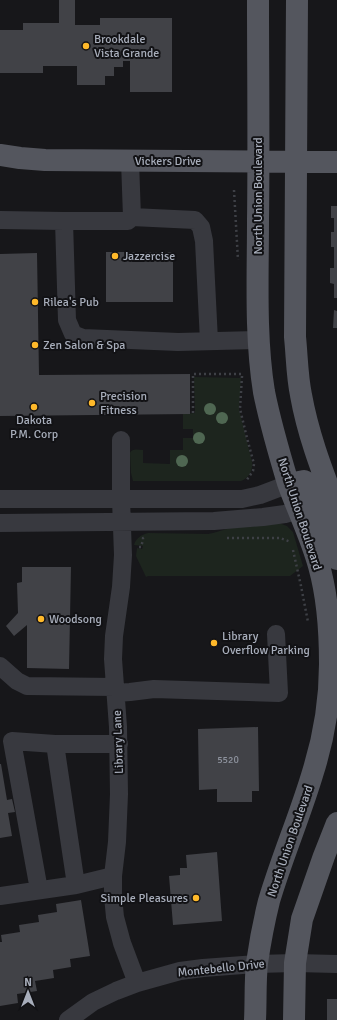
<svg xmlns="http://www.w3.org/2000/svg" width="337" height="1020" font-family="Signika,sans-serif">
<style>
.green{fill:#1d251e}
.building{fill:#414247}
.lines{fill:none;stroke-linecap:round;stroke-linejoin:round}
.path{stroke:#3e4046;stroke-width:2.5;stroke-dasharray:2 3;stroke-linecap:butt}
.minor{stroke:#38393f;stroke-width:18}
.major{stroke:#54565e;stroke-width:22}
.tree{fill:#4f6752}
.poi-dot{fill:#ffb92a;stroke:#121215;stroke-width:1.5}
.labels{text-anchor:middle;stroke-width:4;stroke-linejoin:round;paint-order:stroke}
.number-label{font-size:10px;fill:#8e939e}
.poi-label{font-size:12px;fill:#a8aebb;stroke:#121215;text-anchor:start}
.street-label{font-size:12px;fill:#a8aebb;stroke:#121215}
</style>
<rect width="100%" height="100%" fill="#17171a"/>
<path class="green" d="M194,377L241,378L239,409L252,462C253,470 249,478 241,481H133L131,473L130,453C132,448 138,450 143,450V463L170,464V450H183V438H193V429H183V414L195,413Z
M279,523L287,526L293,532L303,566L290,576H148L146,577L136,556L137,548L142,549L143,546L134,545C136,538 141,535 148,533L208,534L213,533L230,528Z"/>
<path class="building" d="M59,0H75V25H100V18H172V92H130V61H123V67H114V76H105V85H77V66H43V73H0V30H23V23H59Z
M331,206H337V298H334V284L330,283V268H334V247H331V232H334V218H331Z
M106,252H173V302H106Z
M37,253L39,375L190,374V414L0,416V254Z
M334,310L337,311V328H333Z
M22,567H71L69,669L27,668V625L14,636L6,626L18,613L17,583L22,582Z
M258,727L259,791H252V802H217V789L199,790L198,729Z
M0,764H1L7,800L12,799L15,812L8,813L12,836L0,838Z
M217,852L222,921L173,925L169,876L180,875V868H187L186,855Z
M81,900L90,956L70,959L71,967L53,970L54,978L35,981L37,991L17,994L18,1003L0,1006V942H2L1,935L20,932L19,925L39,922L38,915L57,912L56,904Z
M327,999H337V1020H327Z"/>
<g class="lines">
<path class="path" d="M234,190L238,260
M242,376L240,409L247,438L254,464L253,471L246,481
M193,413V374H242
M227,538H280L291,542
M139,547H141L143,540V538H144
M293,550L301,586L308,622"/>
<path class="minor" d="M132,217L195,220L201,227L204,241L209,341
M0,220L64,221L67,320L73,334L83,338L178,342L259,340
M64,221H128L132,217L130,161
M121,440V499L123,555L121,587L114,636L113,659L118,727L119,794L117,842L113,876V896L115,917L122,943L137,983
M0,499H242L260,495L289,484
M0,523L214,521L263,517L285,514L299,510
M0,666L17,681L27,686L115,687
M116,693L130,692L154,689L279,693L276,634
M113,876L76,885L55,744H119
M39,890L12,741L55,744
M0,896L76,885
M68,1020L93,1002L116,991L137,983L180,971L203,968L257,964L295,963L337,964"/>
<path class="major" d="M297,0L295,337C297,356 297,376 301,395C308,435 323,473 337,510
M0,155L20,158L45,160L337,162
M289,484L304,481L313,487L330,533L337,559
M255,1020C256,1001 255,981 257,963C260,942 264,921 269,901C282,857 300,816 313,772C324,737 330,701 330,664C330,631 328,598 319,566C311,537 298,511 288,483C279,453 270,422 264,392C255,336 258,276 258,220C259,146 258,73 258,0
M294,1020L295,963L302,919L324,856L337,823"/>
</g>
<g class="tree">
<circle cx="210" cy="409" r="6"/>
<circle cx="222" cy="418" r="6"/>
<circle cx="199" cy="438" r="6"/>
<circle cx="182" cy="461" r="6"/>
</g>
<g class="poi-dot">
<circle cx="86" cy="46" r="4"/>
<circle cx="115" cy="256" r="4"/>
<circle cx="35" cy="302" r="4"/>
<circle cx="35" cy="345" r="4"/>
<circle cx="92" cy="403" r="4"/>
<circle cx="34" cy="407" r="4"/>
<circle cx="41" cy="619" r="4"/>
<circle cx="214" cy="643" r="4"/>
<circle cx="196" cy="898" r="4"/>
</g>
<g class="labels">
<g class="number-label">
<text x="228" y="763">5520</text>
</g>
<g class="poi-label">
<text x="94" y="43">Brookdale<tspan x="94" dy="14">Vista Grande</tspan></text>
<text x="123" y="260">Jazzercise</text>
<text x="43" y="306">Rilea's Pub</text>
<text x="43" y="349">Zen Salon &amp; Spa</text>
<text x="100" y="400">Precision<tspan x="100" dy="14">Fitness</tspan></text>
<text x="34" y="424" text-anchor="middle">Dakota<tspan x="34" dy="14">P.M. Corp</tspan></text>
<text x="49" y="623">Woodsong</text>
<text x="222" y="640">Library<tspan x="222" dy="14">Overflow Parking</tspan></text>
<text x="188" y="902" text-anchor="end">Simple Pleasures</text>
</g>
<g class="street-label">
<text x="168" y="165">Vickers Drive</text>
<text transform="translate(258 196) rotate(-90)" y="4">North Union Boulevard</text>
<text transform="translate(300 514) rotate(72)" y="4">North Union Boulevard</text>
<text transform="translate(118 742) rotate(-92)" y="4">Library Lane</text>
<text transform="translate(290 841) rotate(-71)" y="4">North Union Boulevard</text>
<text transform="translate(221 968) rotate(-6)" y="4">Montebello Drive</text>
</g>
</g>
<g transform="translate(28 992)" stroke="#121215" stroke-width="3" paint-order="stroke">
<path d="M0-3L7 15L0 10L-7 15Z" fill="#a8aebb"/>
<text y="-6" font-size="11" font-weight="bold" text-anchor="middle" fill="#a8aebb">N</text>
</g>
</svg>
